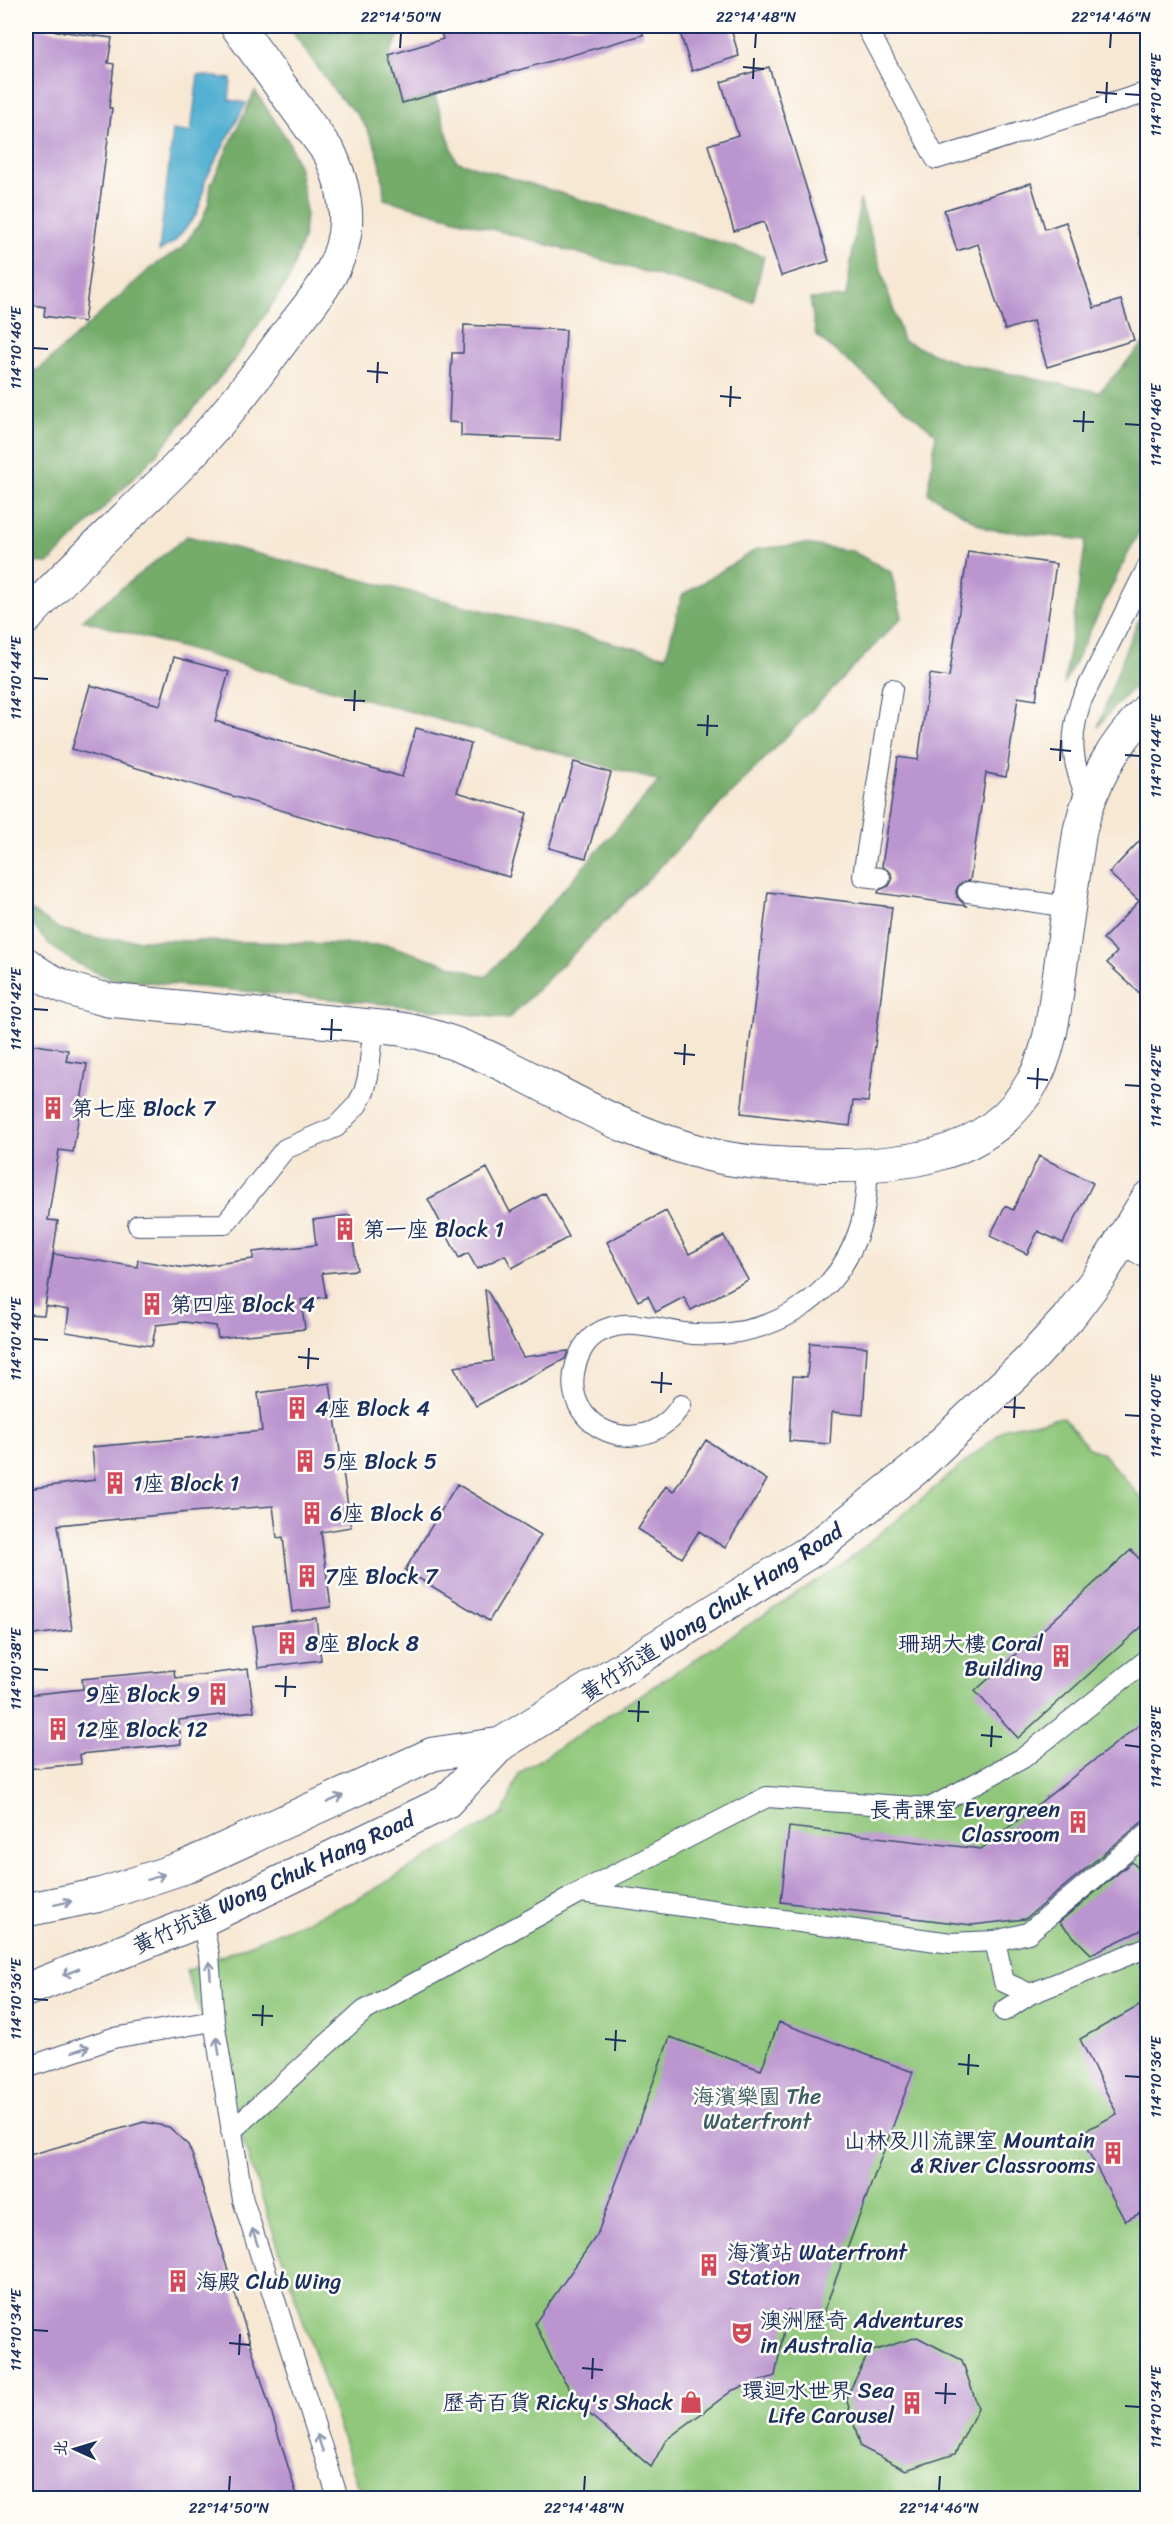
<svg xmlns="http://www.w3.org/2000/svg" width="1173" height="2524" font-family="Sriracha,'LXGW WenKai TC',sans-serif">
<style>
.green{fill:#90c77a;stroke:#567b6c;stroke-width:1.5}
.forest{fill:#74ac6a;stroke:#486e64;stroke-width:1.5}
.water{fill:#54b1d2;stroke:#387098;stroke-width:1.5}
.building{fill:#bb95cf}
.lines{fill:none;stroke-linecap:round;stroke-linejoin:round}
.service-casing{stroke:#3c4b70;stroke-width:22}
.minor-casing{stroke:#3c4b70;stroke-width:35}
.secondary-casing{stroke:#3c4b70;stroke-width:35}
.service{stroke:#fff;stroke-width:20}
.minor{stroke:#fff;stroke-width:33}
.secondary{stroke:#fff;stroke-width:33}
.oneway{stroke:#8d97ae}
.ticks{fill:none;stroke:#1b2f5e;stroke-width:2}
.labels{text-anchor:middle;stroke-width:5;stroke-linejoin:round;paint-order:stroke}
.poi-label{font-size:22px;fill:#1b2f5e;stroke:#fdfcf7;text-anchor:start}
.street-label{font-size:22px;fill:#1b2f5e;stroke:#fdfcf7}
.park-label{font-size:22px;fill:#3e5d66;stroke:#fdfcf7}
.neatline{fill:none;stroke:#1b2f5e;stroke-width:2}
.ticks-label{font-size:15px;text-anchor:middle;fill:#1b2f5e}
</style>
<rect width="100%" height="100%" fill="#fdfcf7"/>
<filter id="ink" filterUnits="userSpaceOnUse"><feTurbulence type="fractalNoise" baseFrequency=".0167" numOctaves="2"/><feDisplacementMap in="SourceGraphic" scale="12" xChannelSelector="R" yChannelSelector="G"/><feConvolveMatrix kernelMatrix="1 2 1 2 8 2 1 2 1" color-interpolation-filters="sRGB"/></filter>
<filter id="wash" filterUnits="userSpaceOnUse"><feTurbulence type="fractalNoise" baseFrequency=".008" numOctaves="4" result="noise"/><feDisplacementMap in="SourceGraphic" scale="24" xChannelSelector="R" yChannelSelector="G"/><feGaussianBlur stdDeviation="1.35" result="paint"/><feColorMatrix in="noise" values="0 0 0 0 0 0 0 0 0 0 0 0 0 0 0 0 0 1.4 0 .05"/><feComposite in="paint" operator="in"/></filter>
<g filter="url(#wash)">
<rect width="100%" height="100%" fill="#f7e8d4"/>
<path class="green" d="M1063,1417L1089,1448L1102,1453L1147,1505V2498H365L362,2497L186,1971L356,1900L503,1814L519,1773L846,1562L1006,1428Z"/>
<path class="forest" d="M288,26H404L389,55L402,103L434,93L456,161L764,256L753,302L384,199C383,166 377,139 356,113C350,106 342,101 336,93C320,71 304,48 288,26Z
M255,91L289,142L298,165L303,189L306,214L303,239L289,279L238,355L154,457L49,563L26,562V373L39,369L47,362L153,266L182,248L202,220L209,202L211,184Z
M860,200L903,341L958,363L1099,392L1147,340V515L1064,684L1086,540L987,529L928,493L936,434L816,335L810,299L846,297Z
M187,536L666,656L682,595L757,549L804,544L852,551L891,572L902,617L653,874L508,1019L395,1005L113,979C80,968 34,944 26,907L59,929L102,939L388,945L486,977L659,781L82,620Z
M1147,602V674L1114,707L1098,727L1127,646Z"/>
<path class="water" d="M198,75L231,79L229,100L246,103L205,181L202,199L196,215L174,242L159,251L173,130L191,133Z
M1144,163H1147V237L1138,236Z"/>
<g id="blocks">
<path class="building" d="M439,26H642L643,35L402,103L389,55L443,39Z
M678,26H730L739,56L692,71Z
M26,27L112,38L108,63L114,64L109,108H112L84,322L44,316L45,307L26,304Z
M769,67L829,261L781,276L764,222L734,231L708,145L738,135L721,82Z
M1031,183L1045,229L1066,222L1094,308L1121,300L1134,340L1047,367L1033,321L1005,330L978,244L957,251L944,210Z
M464,325L566,330L560,440L461,436V423L449,422L452,353H463Z
M968,551L1056,564L1036,700L1018,697L1006,777L986,773L970,880L959,884L956,891L957,897L966,906L878,893L879,890L889,886L892,880L891,873L882,866L898,757L918,760L930,674L949,677Z
M174,657L229,672L215,721L285,742L402,777L416,728L471,744L457,792L527,813L509,877L72,749L90,685L160,705Z
M574,762L611,773L586,858L549,848Z
M1148,832V1001L1107,963L1117,952L1103,939L1139,901L1109,873Z
M768,892L892,907L868,1102L853,1101L850,1126L741,1113Z
M30,1044L68,1050L66,1061L87,1064L73,1152L59,1150L48,1220L58,1221L44,1315L26,1314V1071Z
M1039,1156L1093,1183L1063,1243L1038,1231L1027,1254L990,1236L1005,1206L1013,1210Z
M487,1168L510,1212L545,1193L569,1237L512,1268L505,1255L477,1269L468,1253L459,1258L428,1199Z
M666,1211L689,1254L724,1236L748,1280L691,1310L684,1297L656,1312L648,1296L638,1301L607,1242Z
M350,1215L357,1270L322,1273L326,1297L301,1300L305,1329L218,1338L216,1326L184,1322L156,1325L152,1346L66,1332L69,1310L45,1306L54,1254L137,1267L138,1260L185,1268L253,1259V1252L316,1245L313,1220Z
M485,1290H487L523,1357L568,1351L565,1359L476,1406L454,1367L493,1361Z
M810,1343L867,1347L863,1415L832,1412L830,1444L789,1441L793,1376L807,1377Z
M330,1383L351,1527L321,1532L331,1607L292,1612L283,1537L277,1538L273,1506L190,1512L58,1525L72,1630L26,1636V1489L95,1480L92,1447L262,1431L258,1393Z
M706,1440L767,1480L725,1548L699,1531L682,1558L638,1529L666,1486L673,1492Z
M457,1484L541,1535L489,1621L405,1570Z
M1131,1550L1148,1568V1621L1018,1738L975,1691Z
M316,1618L321,1660L258,1668L253,1626Z
M248,1669L254,1711L179,1720L181,1744L80,1754L81,1764L26,1769V1695L83,1689L82,1679L174,1670L175,1678Z
M1148,1718V1817L1025,1919L972,1925L781,1902L789,1827L981,1849Z
M1132,1862L1148,1878V1927L1091,1954L1059,1922Z
M1148,2001V2209L1125,2221L1079,2134L1117,2114L1080,2039Z
M779,2022L913,2072L821,2319L788,2310L775,2376L733,2390L666,2440L651,2467L581,2407L554,2364L535,2323L597,2235L670,2037L761,2070Z
M144,2122L169,2127L188,2145L193,2157L298,2499H26V2156Z
M917,2337L962,2360L978,2408L955,2454L906,2470L861,2447L846,2398L869,2352Z"/>
</g>
</g>
<g filter="url(#ink)">
<use href="#blocks" fill-opacity="0" stroke="#3c4b70" stroke-width="1.5"/>
<g class="lines">
<g class="service-casing">
<path id="service" d="M866,26L936,159L1148,92
M1088,800C1071,763 1069,739 1081,701L1148,566
M880,878L863,876L892,689
M968,892L1069,907
M138,1225L225,1224L285,1149L336,1127L357,1105L364,1092L368,1077L374,1026
M1121,1244L1148,1259
M681,1405C643,1466 557,1428 576,1364C579,1354 584,1344 592,1337C623,1313 658,1331 693,1334C770,1339 838,1301 861,1224C866,1205 867,1185 868,1165
M581,1892L951,1943L995,1941L1028,1933L1148,1833
M202,1920L209,1955L214,2021L243,2200L338,2498
M995,1941L1004,1982L1030,1994
M1004,2011L1030,1994L1148,1947
M26,2068L113,2038L214,2021
M231,2131L364,2011L581,1892L767,1797L930,1808L1023,1758L1148,1659"/>
</g>
<g class="minor-casing">
<path id="minor" d="M26,618C72,566 125,520 174,471C216,429 252,382 287,334C308,307 333,280 342,246C351,214 343,183 330,154L237,26
M26,964C49,984 79,993 108,1000L401,1029C483,1043 550,1094 626,1126C652,1137 680,1147 707,1154C741,1163 776,1164 811,1165C893,1168 989,1162 1033,1081C1052,1048 1054,1008 1060,971C1066,924 1073,877 1080,830C1092,782 1113,744 1148,709"/>
</g>
<g class="secondary-casing">
<path id="secondary" d="M26,1910L100,1895L185,1867L433,1754L501,1744
M26,1990L202,1920L446,1802L501,1744L814,1549L915,1469L1027,1363L1068,1318L1099,1277L1148,1198"/>
</g>
<use href="#service" class="service"/>
<use href="#minor" class="minor"/>
<use href="#secondary" class="secondary"/>
</g>
<defs><path id="oneway-shaft" d="M-6 0H5M1.5-3L5.5 0L1.5 3" fill="none" stroke-width="1.6" stroke-linecap="round" stroke-linejoin="round" transform="scale(1.5)"/></defs>
<g class="oneway">
<use href="#oneway-shaft" transform="translate(335 1799) rotate(-24)"/>
<use href="#oneway-shaft" transform="translate(156 1877) rotate(-18)"/>
<use href="#oneway-shaft" transform="translate(63 1903) rotate(-12)"/>
<use href="#oneway-shaft" transform="translate(210 1970) rotate(-94)"/>
<use href="#oneway-shaft" transform="translate(71 1972) rotate(158)"/>
<use href="#oneway-shaft" transform="translate(218 2046) rotate(-99)"/>
<use href="#oneway-shaft" transform="translate(81 2049) rotate(-19)"/>
<use href="#oneway-shaft" transform="translate(255 2237) rotate(-108)"/>
<use href="#oneway-shaft" transform="translate(320 2443) rotate(-108)"/>
</g>
</g>
<path class="ticks" d="M400,48L401,33M755,48L756,33M1110,48L1111,33M743,67L764,69M753,79L754,58M1096,92L1117,94M1125,94L1140,95M1106,103L1107,82M33,348L48,349M367,371L388,373M377,383L378,362M720,396L741,398M730,407L731,386M1073,421L1094,422M1125,424L1140,425M1083,432L1084,411M33,678L48,679M344,700L365,701M354,711L355,690M697,725L718,726M707,736L708,715M1050,749L1071,751M1125,755L1140,756M1060,761L1061,740M33,1009L48,1010M321,1029L342,1030M331,1040L332,1019M674,1053L695,1055M684,1065L685,1044M1027,1078L1048,1080M1125,1085L1140,1086M1037,1089L1038,1068M33,1339L48,1340M298,1357L319,1359M308,1369L309,1348M651,1382L672,1384M661,1393L662,1372M1004,1407L1025,1408M1125,1415L1140,1416M1014,1418L1015,1397M33,1669L48,1670M275,1686L296,1687M285,1697L286,1676M628,1711L649,1712M638,1722L639,1701M981,1735L1002,1737M1125,1745L1140,1747M991,1747L992,1726M33,1999L48,2000M252,2015L273,2016M262,2026L263,2005M605,2039L626,2041M615,2051L616,2030M958,2064L979,2066M968,2075L969,2054M1125,2076L1140,2077M33,2330L48,2331M229,2343L250,2345M239,2355L240,2334M582,2368L603,2370M592,2379L593,2358M935,2393L956,2394M945,2404L946,2383M1125,2406L1140,2407M229,2491L230,2476M584,2491L585,2476M939,2491L940,2476"/>
<defs>
<g id="building-bare" transform="scale(1.8)"><path d="M-4-6H4V6H1V3H-1V6H-4ZM-2.5-4.3h1.7v1.8h-1.7ZM.8-4.3h1.7v1.8H.8ZM-2.5-1h1.7V.8h-1.7ZM.8-1h1.7V.8H.8Z" fill="#d1495b" stroke="#fdfcf7" stroke-width="2.5" paint-order="stroke"/></g>
<g id="theatre-bare" transform="scale(1.8)"><path d="M-5-5.5Q0-4 5-5.5V0Q5 5 0 6Q-5 5-5 0ZM-3.3-2.5H-1v1.5H-3.3ZM1-2.5H3.3v1.5H1ZM-2.8 1Q0 5.5 2.8 1Z" fill="#d1495b" stroke="#fdfcf7" stroke-width="2.5" paint-order="stroke"/></g>
<g id="shop-bare" transform="scale(1.8)"><path d="M-5-2.5h2.3a2.7 3.5 0 0 1 5.4 0H5L5.5 6h-11ZM-1.5-2.5h3a1.5 2.3 0 0 0-3 0Z" fill="#d1495b" stroke="#fdfcf7" stroke-width="2.5" paint-order="stroke"/></g>
</defs>
<g fill-rule="evenodd">
<use href="#building-bare" x="53" y="1108"/>
<use href="#building-bare" x="345" y="1229"/>
<use href="#building-bare" x="152" y="1304"/>
<use href="#building-bare" x="297" y="1408"/>
<use href="#building-bare" x="305" y="1461"/>
<use href="#building-bare" x="115" y="1483"/>
<use href="#building-bare" x="312" y="1513"/>
<use href="#building-bare" x="307" y="1576"/>
<use href="#building-bare" x="287" y="1643"/>
<use href="#building-bare" x="1061" y="1656"/>
<use href="#building-bare" x="218" y="1694"/>
<use href="#building-bare" x="58" y="1729"/>
<use href="#building-bare" x="1078" y="1822"/>
<use href="#building-bare" x="1113" y="2153"/>
<use href="#building-bare" x="709" y="2265"/>
<use href="#building-bare" x="178" y="2281"/>
<use href="#theatre-bare" x="742" y="2333"/>
<use href="#shop-bare" x="691" y="2402"/>
<use href="#building-bare" x="912" y="2403"/>
</g>
<g class="labels">
<g class="poi-label">
<text x="71" y="1116">第七座 Block 7</text>
<text x="363" y="1237">第一座 Block 1</text>
<text x="170" y="1312">第四座 Block 4</text>
<text x="315" y="1416">4座 Block 4</text>
<text x="323" y="1469">5座 Block 5</text>
<text x="133" y="1491">1座 Block 1</text>
<text x="330" y="1521">6座 Block 6</text>
<text x="325" y="1584">7座 Block 7</text>
<text x="305" y="1651">8座 Block 8</text>
<text x="1043" y="1651" text-anchor="end">珊瑚大樓 Coral<tspan x="1043" dy="25">Building</tspan></text>
<text x="200" y="1702" text-anchor="end">9座 Block 9</text>
<text x="76" y="1737">12座 Block 12</text>
<text x="1060" y="1817" text-anchor="end">長青課室 Evergreen<tspan x="1060" dy="25">Classroom</tspan></text>
<text x="1095" y="2148" text-anchor="end">山林及川流課室 Mountain<tspan x="1095" dy="25">&amp; River Classrooms</tspan></text>
<text x="727" y="2260">海濱站 Waterfront<tspan x="727" dy="25">Station</tspan></text>
<text x="196" y="2289">海殿 Club Wing</text>
<text x="760" y="2328">澳洲歷奇 Adventures<tspan x="760" dy="25">in Australia</tspan></text>
<text x="894" y="2398" text-anchor="end">環迴水世界 Sea<tspan x="894" dy="25">Life Carousel</tspan></text>
<text x="673" y="2410" text-anchor="end">歷奇百貨 Ricky's Shack</text>
</g>
<g class="street-label">
<text transform="translate(711 1612) rotate(-33)" y="8">黃竹坑道 Wong Chuk Hang Road</text>
<text transform="translate(273 1882) rotate(-25)" y="8">黃竹坑道 Wong Chuk Hang Road</text>
</g>
<g class="park-label">
<text x="757" y="2104">海濱樂園 The<tspan x="757" dy="25">Waterfront</tspan></text>
</g>
</g>
<rect width="1173" height="2524" fill="none" stroke="#fdfcf7" stroke-width="66"/>
<g transform="translate(75 2449) rotate(274)" stroke="#fdfcf7" stroke-width="4.5" paint-order="stroke">
<path d="M0-4.5L10 22L0 15L-10 22Z" fill="#1b2f5e"/>
<text y="-9" font-size="16" font-weight="bold" text-anchor="middle" fill="#1b2f5e">北</text>
</g>
<rect x="33" y="33" width="1107" height="2458" class="neatline"/>
<g class="ticks-label">
<text x="401" y="22">22°14'50"N</text>
<text x="756" y="22">22°14'48"N</text>
<text x="1111" y="22">22°14'46"N</text>
<text transform="translate(1156 95) rotate(-90)" y="5">114°10'48"E</text>
<text transform="translate(16 348) rotate(-90)" y="5">114°10'46"E</text>
<text transform="translate(1156 425) rotate(-90)" y="5">114°10'46"E</text>
<text transform="translate(16 678) rotate(-90)" y="5">114°10'44"E</text>
<text transform="translate(1156 756) rotate(-90)" y="5">114°10'44"E</text>
<text transform="translate(16 1009) rotate(-90)" y="5">114°10'42"E</text>
<text transform="translate(1156 1086) rotate(-90)" y="5">114°10'42"E</text>
<text transform="translate(16 1339) rotate(-90)" y="5">114°10'40"E</text>
<text transform="translate(1156 1416) rotate(-90)" y="5">114°10'40"E</text>
<text transform="translate(16 1669) rotate(-90)" y="5">114°10'38"E</text>
<text transform="translate(1156 1747) rotate(-90)" y="5">114°10'38"E</text>
<text transform="translate(16 1999) rotate(-90)" y="5">114°10'36"E</text>
<text transform="translate(1156 2077) rotate(-90)" y="5">114°10'36"E</text>
<text transform="translate(16 2330) rotate(-90)" y="5">114°10'34"E</text>
<text transform="translate(1156 2407) rotate(-90)" y="5">114°10'34"E</text>
<text x="229" y="2513">22°14'50"N</text>
<text x="584" y="2513">22°14'48"N</text>
<text x="939" y="2513">22°14'46"N</text>
</g>
</svg>
